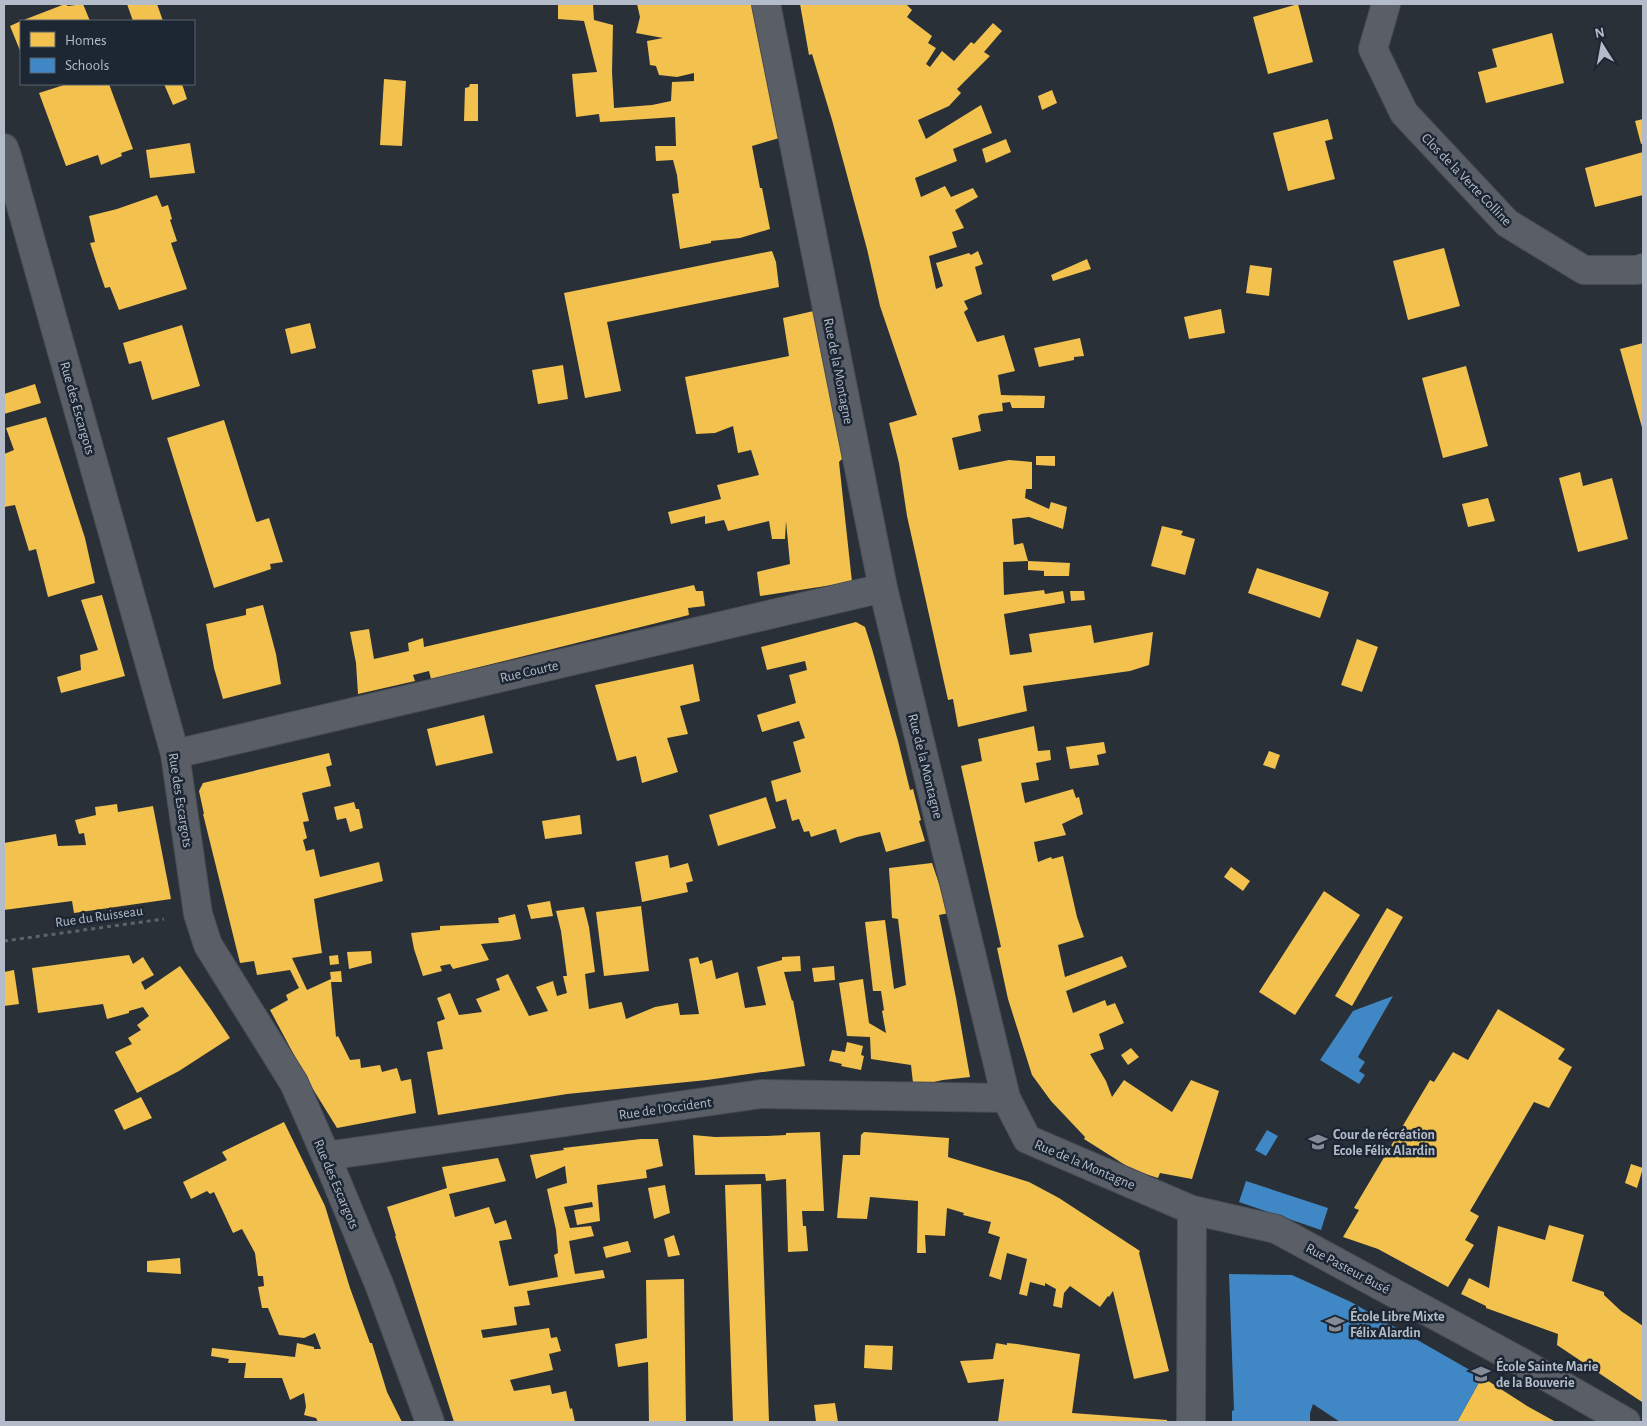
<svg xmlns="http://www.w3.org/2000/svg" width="1647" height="1426" font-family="'Alegreya Sans',sans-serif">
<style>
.homes{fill:#f2c14e}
.schools{fill:#3f88c5}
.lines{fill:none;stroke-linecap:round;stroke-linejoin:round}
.street-casing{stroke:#484c53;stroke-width:30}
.path{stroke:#5d636a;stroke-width:3;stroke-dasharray:4 4;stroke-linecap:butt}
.street{stroke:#5a5e66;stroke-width:28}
.labels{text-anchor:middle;stroke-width:5;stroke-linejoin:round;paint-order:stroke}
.street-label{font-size:14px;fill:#b4bcc9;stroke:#1d2633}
.poi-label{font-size:14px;font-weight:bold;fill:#b4bcc9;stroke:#1d2633;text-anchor:start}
</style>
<rect width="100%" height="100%" fill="#2a3038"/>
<path class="homes" d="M65,4L68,6L83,4L90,21H21Z
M127,4H157L163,21H133Z
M558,4H593L594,20L613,25L612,72L614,108L652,105L671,101L672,82L694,81V73L677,77L659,75L656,66L650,65L647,41L663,38L636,33L640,17L637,4H754L783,137L752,146L760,188H762L770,229L740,238L711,241V243L680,249L672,194L679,193L677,175L673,160L656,161L655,146H676L675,117L600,122L599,114L576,117L572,74L597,72L584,21L558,19Z
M800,4H906L912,10L907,17L932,36L928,43L936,48L926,64L930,67L942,51L954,61L971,42L974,44L993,23L1002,31L984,52L990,56L957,89L961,93L949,106L918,120L926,139L981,105L992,133L953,149L957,161L915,178L921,197L945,186L951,197L973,188L978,197L955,210L964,228L952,232L957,247L929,256L936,289L943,286L936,263L969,253L971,255L978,251L983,264L975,267L982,294L964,301L968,309L964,312L977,342L1004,335L1015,371L998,375L1001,395L1045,396L1044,408H1012L1010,402L1002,403L1003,411L981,414L978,416L981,431L952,438L959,470L1009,460L1032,462V489H1026L1025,498L1049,509L1051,502L1067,507L1063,529L1029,517L1012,519L1014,545L1023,543L1028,561L1003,562L1004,595L1044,590L1045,594L1063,591L1065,603L1004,614L1010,655L1032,652L1029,634L1091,625L1094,643L1153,632L1149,665L1130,671L1023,686L1027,711L958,727L953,699L948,700L907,516L899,463L889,423L917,415L880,306L867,249L832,120L812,54L809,55Z
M1298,4L1313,62L1268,74L1253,17Z
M21,21V53L10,26Z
M1552,33L1564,83L1486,103L1478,72L1497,67L1492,49Z
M384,79L406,81L402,146L380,145Z
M67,84H109L133,149L121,153L122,156L101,165L98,155L66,166L39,93Z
M164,84H182L187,99L173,105Z
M470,84H478V121H464L465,88L469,87Z
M1052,90L1057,103L1042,110L1038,96Z
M1328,119L1333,139L1325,141L1335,179L1288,191L1273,133Z
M1643,119V143L1641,144L1635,121Z
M1006,139L1011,152L986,163L982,149Z
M190,143L195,173L150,178L146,150Z
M1643,152V195L1595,207L1585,168Z
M157,195L162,207L168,205L172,219L170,220L177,241L171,243L187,289L119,310L110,287L105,288L98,268L90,243L95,242L89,216L117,209Z
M1444,248L1460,306L1408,320L1393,261Z
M772,251L776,262L779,287L607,322L621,391L585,398L564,293Z
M1087,259L1091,269L1053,281L1051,275Z
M1250,265L1272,268L1269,296L1246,293Z
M1221,309L1225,333L1189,339L1184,317Z
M818,310L843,458L839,462L852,582L760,596L757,572L790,564L786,521L785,539H772L769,521L728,531L724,520L705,524V516L671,524L668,512L721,499L717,485L759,475L751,450L738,453L733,426L715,433L696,434L685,377L789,356L783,318Z
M310,323L316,348L291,354L285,329Z
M182,325L200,386L152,400L141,361L129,364L123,343Z
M1080,338L1084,356L1074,357V360L1039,367L1034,348Z
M1643,343V431L1620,349Z
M563,365L568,399L538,404L532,370Z
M1466,366L1488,446L1443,458L1422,378Z
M35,384L41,403L4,414V394Z
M46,417L85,538L95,583L48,597L36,549L29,551L15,505L4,507V454L14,450L6,428Z
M224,420L256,521L257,522L269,518L283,562L270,564L271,569L214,588L167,438Z
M1036,456H1055V466L1036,465Z
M1580,472L1583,486L1612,478L1628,539L1578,552L1559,478Z
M1488,498L1495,521L1468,527L1462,504Z
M1162,526L1183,531L1181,535L1195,539L1185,575L1151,566Z
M1028,561L1070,563L1069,576H1044V571L1028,570Z
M1257,568L1329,592L1320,618L1248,593Z
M694,585L696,591H703L705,606L688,608L689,615L431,679L429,671L413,675L415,681L358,694L356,663L350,632L369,629L374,659L409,651L408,643L423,638L424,647Z
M1070,591H1084L1085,600L1071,601Z
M102,595L125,676L61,693L57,677L81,670L80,655L98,650L81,600Z
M263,605L276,654L281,684L223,699L214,668L206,624L246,615V609Z
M856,622L865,627L872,649L898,741L910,790L913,789L921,820L919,821L925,841L886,852L880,832L857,837L840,843L836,829L811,837L809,831L804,832L799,819L792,821L786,799L776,802L771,781L801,772L793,742L805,738L799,721L762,732L757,715L796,703L789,675L807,670L805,661L767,670L761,647Z
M1357,639L1378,647L1362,692L1341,685Z
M693,664L700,701L680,706L688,734L667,738L678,772L642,783L636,756L617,761L595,685Z
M484,715L493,753L436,766L427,729Z
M1034,726L1038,751L1050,750L1051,760L1036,763L1039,780L1021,783L1025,803L1073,789L1076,798L1079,797L1083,814L1062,824L1066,835L1034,842L1038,862L1051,857L1052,859L1063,856L1077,917L1084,937L1058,945L1065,977L1122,956L1127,967L1066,991L1073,1013L1105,1000L1107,1006L1115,1003L1124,1023L1099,1034L1104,1049L1090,1054L1106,1081L1112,1097L1124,1080L1172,1112L1191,1080L1219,1091L1192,1179L1160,1173L1158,1178L1133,1170L1084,1139L1085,1137L1051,1101L1032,1075L1008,999L997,948L1001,947L961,766L982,761L978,739Z
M1104,742L1106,753L1097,755L1099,765L1070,769L1066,747Z
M1269,751L1280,755L1275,769L1263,765Z
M329,753L332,765L326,767L331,786L302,793L309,821L303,822L307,838L303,840L306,851L314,849L320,877L379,862L383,881L314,899L322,953L292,958L307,990L331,979L330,972L341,971L342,982H331L336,1037L338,1036L350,1060L360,1059L361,1068L380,1065L382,1072L397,1068L401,1081L411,1079L416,1113L337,1128L308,1081L270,1010L288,1000L286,995L299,988L290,970L257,975L254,961L240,963L203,814H204L199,791L203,783Z
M766,797L776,828L718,846L709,815Z
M354,802L356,809H359L363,828L350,832L346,818L337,820L334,807Z
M117,804L118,812L153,806L171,899L74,913L72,901L4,910V843L56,834L58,846L86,845L84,833L79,834L75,820L96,815L95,807Z
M580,815L582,834L545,839L542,821Z
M668,855L670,868L688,863L693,881L686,883L688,892L642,902L635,862Z
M932,863L949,913L939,915L956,998L970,1077L943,1080L924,1084L913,1083L911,1065L871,1059L870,1037L847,1036L839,983L863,979L869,1023L886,1033L882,1011L884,1010L881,991H873L865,922L885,920L894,989L906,985L898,919L892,918L889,868Z
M1231,867L1250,881L1243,891L1224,877Z
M1324,891L1360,915L1295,1015L1259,992Z
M550,901L553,916L531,919L527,905Z
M641,906L649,971L604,976L596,912Z
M584,907L589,927L595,972L585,974L589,1009L621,1002L622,1003L626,1019L655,1007L678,1003L680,1015L699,1014L689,959L698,957L700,964L712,960L716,979L738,972L745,1008L766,1005L757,967L782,960V957L800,956L801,971L784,972L792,1001L793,1000L805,1066L707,1080L567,1094L438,1115L427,1052L443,1049L437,1022L445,1019L437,998L450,993L459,1015L482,1012L476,999L500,990L496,979L508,974L529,1016L548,1011L536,987L553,981L557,996L567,993L563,976H567L561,931L556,911Z
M1387,908L1403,917L1352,1006L1335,996Z
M515,914L521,939L511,941L481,944L489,960L453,969L450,964L440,966L442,971L423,976L414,949L411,933L440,930V926L499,923L498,918Z
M371,951L372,963L349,969L347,952Z
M129,955L133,964L143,957L154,975L141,982L145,990L180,966L210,1008L230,1038L179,1071L137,1093L115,1052L132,1044L128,1038L141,1030L137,1025L149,1016L143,1007L129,1011V1013L107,1019L103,1004L38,1013L32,968Z
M338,955L339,964L330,965L329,956Z
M834,966L835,980L814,982L812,968Z
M14,970L19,1004L4,1006V972Z
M1498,1009L1565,1049L1558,1059L1572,1067L1549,1108L1534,1102L1470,1211L1479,1216L1465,1240L1474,1245L1448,1287L1378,1249L1343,1237L1359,1210L1354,1208L1430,1080L1434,1082L1453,1052L1468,1060Z
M847,1042L863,1046L861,1055L864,1056L861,1070L841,1066L842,1064L829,1061L832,1050L845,1052Z
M1131,1048L1139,1057L1128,1065L1121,1055Z
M141,1097L152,1118L124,1130L114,1110Z
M284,1122L325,1206L350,1288L370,1343H372L387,1392L402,1422H318L316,1418L304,1415L306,1407L304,1393L290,1400L282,1378H244L246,1363H228L229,1359L211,1356L212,1348L295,1357L297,1343L314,1347V1349H321L315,1333L304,1338L279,1335L268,1308H262L258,1287L264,1286L263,1276H258L255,1253L242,1229L233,1233L214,1192L210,1194L207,1191L191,1199L183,1182L227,1160L222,1152Z
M820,1132L824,1211H802L803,1226H806L808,1251L788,1252L786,1179L766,1181L765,1174L695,1175L693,1135L715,1137L767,1136L786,1135V1133Z
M864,1132L949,1138L948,1157L1029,1182L1059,1198L1140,1251L1139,1253L1169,1371L1134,1379L1113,1291L1109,1297L1108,1296L1100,1307L1070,1286L1064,1293L1062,1308L1053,1306L1056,1289L1045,1283V1286L1030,1282L1027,1296L1019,1294L1027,1259L1007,1253L1001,1280L989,1276L1000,1237L988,1233L991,1222L963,1215L964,1213L947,1208L945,1236L925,1235L926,1253H917L918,1201L870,1197L867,1219L837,1218L843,1155H860L861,1135Z
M641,1139H658L663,1166L646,1170L647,1178L597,1185L600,1221L577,1225L574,1210L593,1207L592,1202L564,1207L570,1228L591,1226L594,1236L569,1241L575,1274L603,1270L605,1278L527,1291L530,1305L514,1307L517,1325L481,1330L483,1338L549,1328L551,1338L557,1337L561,1351L549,1354L553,1370L510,1380L514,1391L550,1385L552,1394L566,1391L570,1409L572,1408L575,1422H454L395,1236H396L387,1207L447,1188L442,1167L498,1158L506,1181L449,1194L455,1217L489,1207L495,1224L506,1220L512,1239L499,1241L509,1286L558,1277L554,1255L558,1253L556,1230L547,1189L567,1183L565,1166L536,1179L530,1155L564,1150L563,1148Z
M1631,1164L1643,1168L1637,1188L1625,1183Z
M761,1184L769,1422H733L725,1185Z
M665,1185L670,1213L654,1219L648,1188Z
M1549,1225L1584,1235L1572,1281L1604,1292V1295L1621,1311L1643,1326L1642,1402L1557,1345L1558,1334L1486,1308V1306L1461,1294L1469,1278L1489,1288L1498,1226L1545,1240Z
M674,1235L680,1255L668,1257L664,1239Z
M628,1241L631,1252L606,1258L603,1247Z
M180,1258L181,1274L147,1272V1261Z
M684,1279L686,1422H649L648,1362L618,1367L615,1344L647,1338L646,1280Z
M996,1343L1007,1345V1343L1017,1344L1080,1354L1072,1413L1167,1420V1422H998L1004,1379L968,1383L960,1361L993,1359Z
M865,1345L893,1346L892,1370L864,1368Z
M1482,1377L1527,1406L1556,1422H1457Z
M835,1403L838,1422H816L814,1405Z"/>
<path class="schools" d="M1393,996L1358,1057L1365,1062L1359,1071L1365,1075L1359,1084L1320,1060L1353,1011Z
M1267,1130L1278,1136L1266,1156L1255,1150Z
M1246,1181L1328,1208L1321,1230L1239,1202Z
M1229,1274L1292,1275L1351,1302L1482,1377L1457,1422H1340L1313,1404L1310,1413V1422H1232V1411L1234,1410Z"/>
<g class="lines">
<g class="street-casing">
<path id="street" d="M766,4L883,588L1006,1098L1027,1139L1192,1210L1276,1229L1521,1362L1626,1422
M1386,4L1373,49L1404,113L1507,223L1584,270H1637L1643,268
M4,148L7,156L175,754L198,914L208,945L294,1083L326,1156L379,1284L430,1422
M175,754L883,588
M326,1156L761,1094L1006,1098
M1191,1422L1192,1210"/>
</g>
<path class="path" d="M4,941L164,919"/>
<use href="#street" class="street"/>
</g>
<defs>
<g id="school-bare" transform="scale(1.5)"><path d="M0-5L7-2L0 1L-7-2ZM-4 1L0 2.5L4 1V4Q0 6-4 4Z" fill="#848b96" stroke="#1d2633" stroke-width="2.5" paint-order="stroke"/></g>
</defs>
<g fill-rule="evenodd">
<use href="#school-bare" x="1318" y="1142"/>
<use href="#school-bare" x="1335" y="1324"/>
<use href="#school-bare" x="1481" y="1374"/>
</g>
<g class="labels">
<g class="street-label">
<text transform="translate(1467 179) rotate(46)" y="5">Clos de la Verte Colline</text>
<text transform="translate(839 371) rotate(79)" y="5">Rue de la Montagne</text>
<text transform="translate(78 408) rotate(74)" y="5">Rue des Escargots</text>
<text transform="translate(529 671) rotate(-13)" y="5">Rue Courte</text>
<text transform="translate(926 766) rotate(76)" y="5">Rue de la Montagne</text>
<text transform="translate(181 800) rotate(81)" y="5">Rue des Escargots</text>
<text transform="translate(99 916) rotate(-8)" y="5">Rue du Ruisseau</text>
<text transform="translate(665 1108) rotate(-8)" y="5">Rue de l'Occident</text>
<text transform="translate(1085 1164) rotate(23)" y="5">Rue de la Montagne</text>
<text transform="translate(337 1184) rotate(67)" y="5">Rue des Escargots</text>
<text transform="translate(1348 1268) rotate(28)" y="5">Rue Pasteur Busé</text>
</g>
<g class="poi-label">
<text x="1333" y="1139">Cour de récréation<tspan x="1333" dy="16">Ecole Félix Alardin</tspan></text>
<text x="1350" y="1321">École Libre Mixte<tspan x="1350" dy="16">Félix Alardin</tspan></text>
<text x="1496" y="1371">École Sainte Marie<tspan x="1496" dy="16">de la Bouverie</tspan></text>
</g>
</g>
<rect width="1647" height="1426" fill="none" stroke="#b4bcc9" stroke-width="10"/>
<rect x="20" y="20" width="175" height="65" fill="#1d2633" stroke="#59626f"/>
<rect x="30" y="32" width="25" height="15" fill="#f2c14e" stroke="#59626f"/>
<text x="65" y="45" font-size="15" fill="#b4bcc9">Homes</text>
<rect x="30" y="58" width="25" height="15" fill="#3f88c5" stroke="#59626f"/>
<text x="65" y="70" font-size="15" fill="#b4bcc9">Schools</text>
<g transform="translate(1602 45) rotate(349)" stroke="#1d2633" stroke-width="4" paint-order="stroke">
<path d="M0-4L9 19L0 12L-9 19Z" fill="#b4bcc9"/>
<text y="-8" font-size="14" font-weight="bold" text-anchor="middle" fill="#b4bcc9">N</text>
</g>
</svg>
